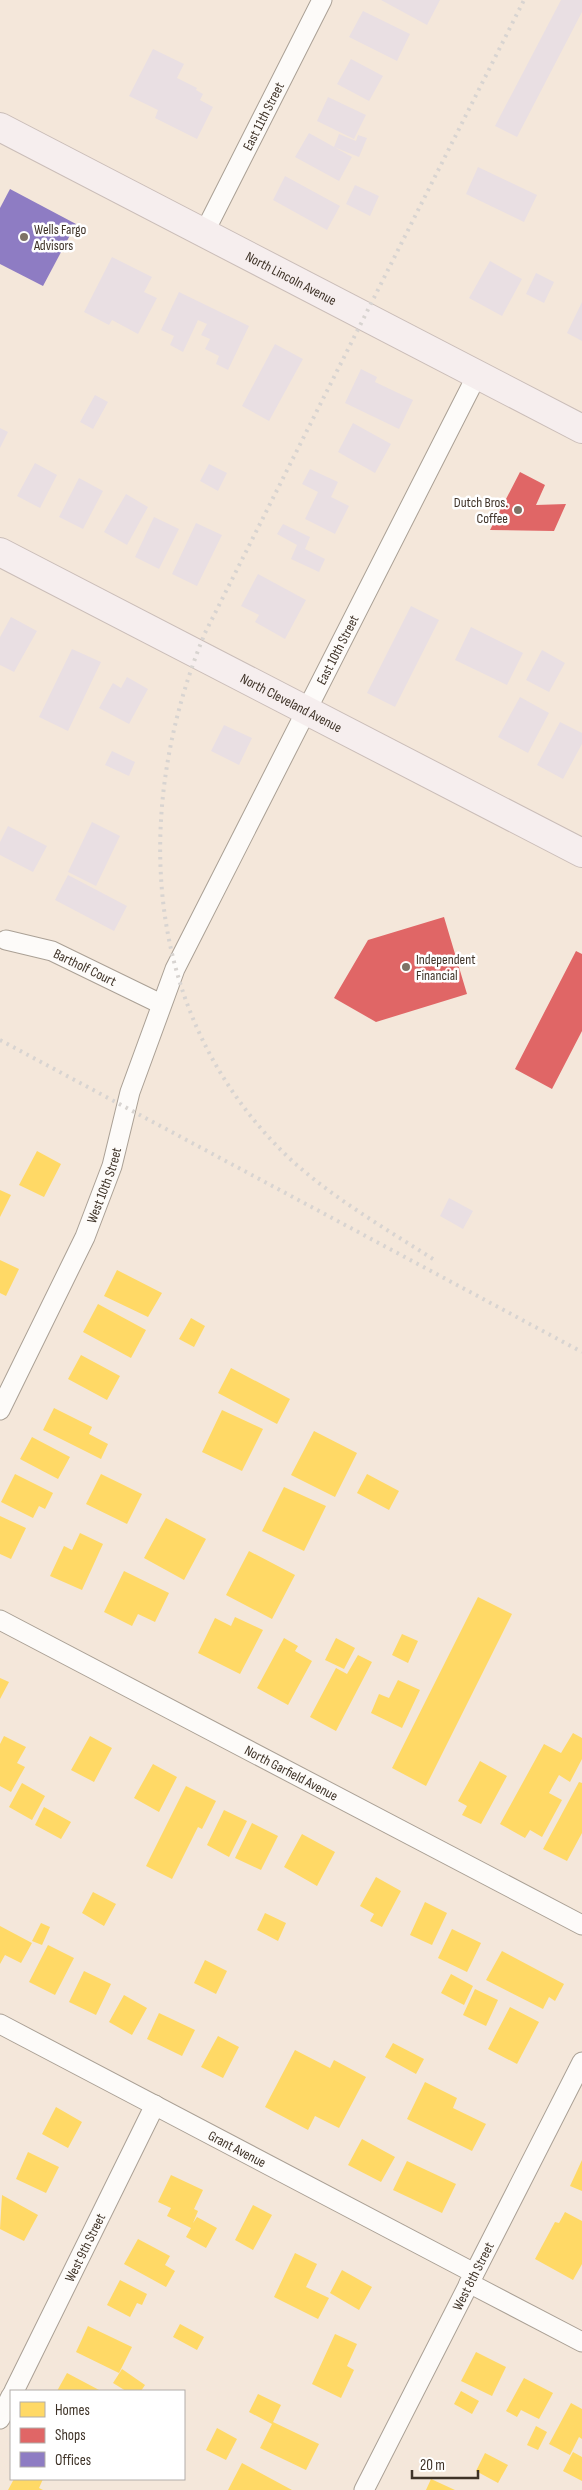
<svg xmlns="http://www.w3.org/2000/svg" width="582" height="2490" font-family="'Sofia Sans Condensed',sans-serif">
<style>
.homes{fill:#ffd966}
.shops{fill:#e06666}
.offices{fill:#8e7cc3}
.building{fill:#e9dfe3}
.lines{fill:none;stroke-linecap:round;stroke-linejoin:round}
.minor-casing{stroke:#aaa095;stroke-width:21}
.trunk-casing{stroke:#cabdb8;stroke-width:30}
.minor{stroke:#fdfbf9;stroke-width:19}
.trunk{stroke:#f6eeee;stroke-width:28}
.rail{stroke:#d8d4d1;stroke-width:4;stroke-dasharray:2.5 5;stroke-linecap:butt}
.poi-dot{fill:#7e7266;stroke:#fff;stroke-width:2}
.labels{text-anchor:middle;stroke-width:5;stroke-linejoin:round;paint-order:stroke}
.street-label{font-size:14px;fill:#3f3328;stroke:#fff}
.poi-label{font-size:14px;fill:#3f3328;stroke:#fff;text-anchor:start}
</style>
<rect width="100%" height="100%" fill="#f4e7da"/>
<path class="homes" d="M37,1151L61,1164L44,1197L19,1185Z
M0,1190L11,1195L0,1217Z
M0,1260L19,1269L6,1296L0,1293Z
M117,1270L162,1293L148,1317L104,1296Z
M98,1304L146,1330L131,1358L83,1332Z
M191,1318L205,1326L194,1347L179,1339Z
M81,1355L120,1376L107,1400L68,1379Z
M231,1368L290,1399L277,1424L218,1393Z
M54,1408L92,1427L89,1434L108,1444L101,1459L43,1430Z
M222,1410L263,1429L242,1471L202,1452Z
M314,1431L357,1453L335,1497L291,1475Z
M32,1437L70,1457L58,1479L20,1459Z
M15,1474L53,1493L45,1509L39,1506L33,1518L1,1502Z
M101,1474L142,1494L127,1524L86,1504Z
M367,1474L399,1491L389,1510L357,1493Z
M284,1487L326,1506L304,1551L262,1531Z
M0,1516L26,1528L11,1559L0,1554Z
M166,1518L206,1539L184,1580L144,1558Z
M80,1533L103,1544L82,1590L50,1576L64,1546L72,1550Z
M249,1551L295,1575L272,1619L226,1595Z
M124,1571L169,1593L155,1622L138,1614L132,1626L104,1612Z
M478,1597L512,1614L426,1786L392,1768Z
M235,1617L263,1630L240,1674L198,1653L215,1618L231,1626Z
M402,1634L418,1641L408,1663L392,1655Z
M284,1638L298,1646L295,1651L312,1661L288,1705L257,1688Z
M336,1638L355,1648L344,1669L325,1660Z
M358,1655L372,1662L336,1731L310,1717L336,1668L347,1674Z
M0,1678L9,1682L0,1699Z
M398,1680L420,1690L402,1728L371,1713L379,1694L389,1698Z
M573,1733L582,1738V1759L570,1782L559,1775L549,1793L562,1800L542,1837L530,1830L525,1838L500,1824L544,1744L561,1753Z
M4,1736L26,1747L17,1763L25,1767L11,1792L0,1786V1744Z
M90,1736L112,1748L94,1782L71,1770Z
M480,1761L507,1776L481,1824L462,1815L467,1806L458,1801Z
M153,1764L177,1777L159,1812L134,1798Z
M579,1782L582,1783V1833L567,1861L543,1849Z
M22,1783L45,1796L32,1820L9,1807Z
M186,1786L216,1801L202,1829L198,1827L172,1879L146,1866Z
M44,1807L71,1822L61,1839L35,1825Z
M224,1810L247,1821L229,1857L207,1845Z
M252,1823L278,1836L261,1870L235,1858Z
M302,1834L335,1852L317,1886L284,1867Z
M376,1877L401,1891L382,1927L370,1921L374,1914L360,1906Z
M93,1892L116,1904L104,1926L82,1913Z
M425,1902L447,1913L432,1945L410,1935Z
M265,1913L286,1923L278,1941L257,1930Z
M41,1923L50,1927L42,1945L32,1941Z
M0,1926L32,1943L21,1963L5,1955L0,1964Z
M452,1929L481,1943L467,1972L438,1958Z
M48,1945L74,1958L55,1995L29,1982Z
M502,1951L564,1984L555,2001L549,1997L543,2009L486,1980Z
M205,1960L227,1971L216,1994L194,1983Z
M84,1971L111,1984L96,2015L69,2002Z
M451,1974L473,1986L464,2005L441,1993Z
M475,1989L498,2000L486,2026L463,2015Z
M124,1995L147,2008L132,2035L109,2022Z
M510,2007L539,2022L517,2064L488,2049Z
M159,2013L195,2030L182,2056L147,2039Z
M218,2036L239,2047L223,2078L201,2067Z
M393,2043L424,2059L416,2074L385,2057Z
M295,2050L330,2068L334,2060L366,2077L339,2128L315,2116L308,2130L265,2107Z
M425,2082L457,2098L453,2108L486,2124L472,2151L407,2119Z
M56,2107L82,2122L68,2148L42,2134Z
M362,2139L395,2157L381,2182L348,2165Z
M28,2152L59,2167L46,2193L16,2179Z
M582,2160V2191L570,2186Z
M407,2161L456,2184L442,2213L393,2190Z
M171,2175L203,2190L194,2209L198,2211L193,2223L197,2217L217,2228L206,2248L186,2237L191,2228L167,2216L171,2208L158,2202Z
M2,2195L38,2215L24,2241L0,2229Z
M253,2205L272,2215L253,2250L235,2240Z
M565,2212L582,2221V2264L573,2280L535,2259L555,2222L559,2223Z
M138,2239L170,2256L165,2265L175,2271L166,2287L124,2264Z
M295,2253L317,2264L306,2287L329,2298L318,2319L274,2297Z
M342,2270L372,2287L359,2310L330,2293Z
M120,2280L147,2294L142,2305L137,2303L130,2317L107,2305Z
M180,2324L204,2337L197,2350L173,2337Z
M88,2326L132,2347L119,2373L76,2352Z
M335,2334L357,2344L347,2366L354,2370L341,2398L312,2384Z
M476,2352L506,2367L492,2396L461,2381Z
M122,2369L145,2385L141,2391H126L113,2383Z
M67,2373L101,2391H57Z
M524,2378L553,2393L539,2419L521,2410L517,2417L506,2411Z
M461,2391L479,2401L472,2414L454,2404Z
M258,2394L281,2405L273,2422L319,2444L306,2470L260,2448L272,2424L249,2412Z
M571,2403L582,2409V2439L579,2437L570,2455L549,2444Z
M536,2426L547,2432L538,2450L527,2445Z
M217,2428L237,2439L226,2460L206,2450Z
M573,2452L582,2457V2481L563,2471Z
M485,2453L508,2465L498,2483L476,2471Z
M242,2463L292,2490H228Z
M14,2479H43L39,2488L43,2490H8Z
M431,2479L455,2490H426Z"/>
<path class="shops" d="M520,472L545,485L536,505L566,504L554,531L490,530Z
M444,917L467,994L376,1022L334,998L368,940Z
M576,951L582,954V1031L552,1089L515,1069Z"/>
<path class="offices" d="M10,189L76,224L43,286L0,264V208Z"/>
<path class="building" d="M381,0H440L427,25Z
M561,0H582V12L517,137L495,126Z
M363,11L410,34L397,61L349,37Z
M153,49L184,64L177,78L197,88L196,90L203,94L200,100L213,107L197,139L155,118L158,110L129,96Z
M351,59L383,76L369,101L337,84Z
M328,97L366,115L354,139L317,121Z
M309,133L352,157L339,181L295,157Z
M339,134L356,141L358,135L367,138L359,157L334,147Z
M478,167L537,195L524,222L466,194Z
M285,176L340,206L327,230L273,200Z
M355,185L379,196L370,216L346,204Z
M112,257L152,277L144,292L157,298L138,334L112,320L109,325L84,312Z
M490,261L522,279L502,316L469,298Z
M536,273L554,282L544,303L526,294Z
M179,292L249,326L228,370L216,364L219,356L205,349L210,339L201,335L207,324L198,320L183,352L170,345L174,336L161,330Z
M582,302V341L567,333Z
M275,344L303,359L269,421L242,406Z
M361,369L377,377L375,382L413,400L399,429L345,403Z
M95,395L108,402L93,429L80,422Z
M353,423L391,444L375,473L338,452Z
M0,428L8,432L0,448Z
M35,463L57,475L40,508L17,496Z
M209,464L227,473L218,491L200,481Z
M310,469L338,482L331,497L349,506L335,534L305,519L318,492L302,484Z
M79,478L103,491L83,529L59,517Z
M126,494L148,507L127,545L104,532Z
M154,517L179,529L159,569L135,557Z
M196,523L222,535L197,586L172,574Z
M283,524L310,537L305,549L325,559L319,572L291,559L297,545L277,534Z
M258,574L306,600L285,639L255,622L259,615L241,606Z
M411,606L439,620L395,707L367,693Z
M11,617L37,631L14,672L0,665V637Z
M471,627L523,653L507,685L455,660Z
M72,649L101,662L68,731L39,717Z
M542,650L565,663L549,692L526,680Z
M127,677L148,689L129,724L99,708L113,683L121,688Z
M520,697L549,713L528,753L498,737Z
M560,722L582,733V744L563,779L537,765Z
M224,725L252,738L239,765L211,751Z
M112,751L135,762L129,776L105,765Z
M92,822L120,836L96,886L68,872Z
M8,826L47,846L33,872L0,855V842Z
M68,875L127,906L114,931L55,900Z
M449,1198L473,1211L463,1229L440,1216Z"/>
<g class="lines">
<g class="minor-casing">
<g id="minor">
<path id="s1" d="M204,233L322,0"/>
<path id="s2" d="M6,940L52,951L161,1004"/>
<path id="s3" d="M0,1410L85,1237L112,1166L130,1092L175,969L477,375"/>
<path id="s4" d="M0,1620L582,1925"/>
<path id="s5" d="M0,2024L474,2273"/>
<path d="M469,2283L582,2342"/>
<path id="s6" d="M14,2391L155,2105"/>
<path d="M0,2419L11,2396"/>
<path id="s7" d="M364,2490L582,2062"/>
</g>
</g>
<g class="trunk-casing">
<g id="trunk">
<path id="s8" d="M0,127L582,429"/>
<path id="s9" d="M0,552L582,853"/>
</g>
</g>
<use href="#minor" class="minor"/>
<use href="#trunk" class="trunk"/>
<path class="rail" d="M0,1040L582,1352
M433,1259C383,1227 331,1197 288,1157C142,1016 131,812 205,633L524,0"/>
</g>
<g class="poi-dot">
<circle cx="24" cy="237" r="5"/>
<circle cx="518" cy="510" r="5"/>
<circle cx="406" cy="967" r="5"/>
</g>
<g class="labels">
<g class="street-label">
<text dy="5" stroke="none"><textPath href="#s1" startOffset="131">East 11th Street</textPath></text>
<text dy="5" stroke="none"><textPath href="#s8" startOffset="328">North Lincoln Avenue</textPath></text>
<text dy="5" stroke="none"><textPath href="#s3" startOffset="834">East 10th Street</textPath></text>
<text dy="5" stroke="none"><textPath href="#s9" startOffset="328">North Cleveland Avenue</textPath></text>
<text dy="5" stroke="none"><textPath href="#s2" startOffset="84">Bartholf Court</textPath></text>
<text dy="5" stroke="none"><textPath href="#s3" startOffset="248">West 10th Street</textPath></text>
<text dy="5" stroke="none"><textPath href="#s4" startOffset="329">North Garfield Avenue</textPath></text>
<text dy="5" stroke="none"><textPath href="#s5" startOffset="268">Grant Avenue</textPath></text>
<text dy="5" stroke="none"><textPath href="#s6" startOffset="160">West 9th Street</textPath></text>
<text dy="5" stroke="none"><textPath href="#s7" startOffset="240">West 8th Street</textPath></text>
</g>
<g class="poi-label">
<text x="34" y="234">Wells Fargo<tspan x="34" dy="16">Advisors</tspan></text>
<text x="508" y="507" text-anchor="end">Dutch Bros.<tspan x="508" dy="16">Coffee</tspan></text>
<text x="416" y="964">Independent<tspan x="416" dy="16">Financial</tspan></text>
</g>
</g>
<rect x="10" y="2390" width="175" height="90" fill="#ffffff" stroke="#b2ada9"/>
<rect x="20" y="2402" width="25" height="15" fill="#ffd966" stroke="#b2ada9"/>
<text x="55" y="2415" font-size="15" fill="#3f3328">Homes</text>
<rect x="20" y="2428" width="25" height="15" fill="#e06666" stroke="#b2ada9"/>
<text x="55" y="2440" font-size="15" fill="#3f3328">Shops</text>
<rect x="20" y="2452" width="25" height="15" fill="#8e7cc3" stroke="#b2ada9"/>
<text x="55" y="2465" font-size="15" fill="#3f3328">Offices</text>
<path d="M412 2470v8h66v-8" fill="none" stroke="#3f3328" stroke-width="2.5"/>
<text x="420" y="2470" font-size="15" fill="#3f3328" stroke="#ffffff" stroke-width="4" paint-order="stroke">20 m</text>
</svg>
